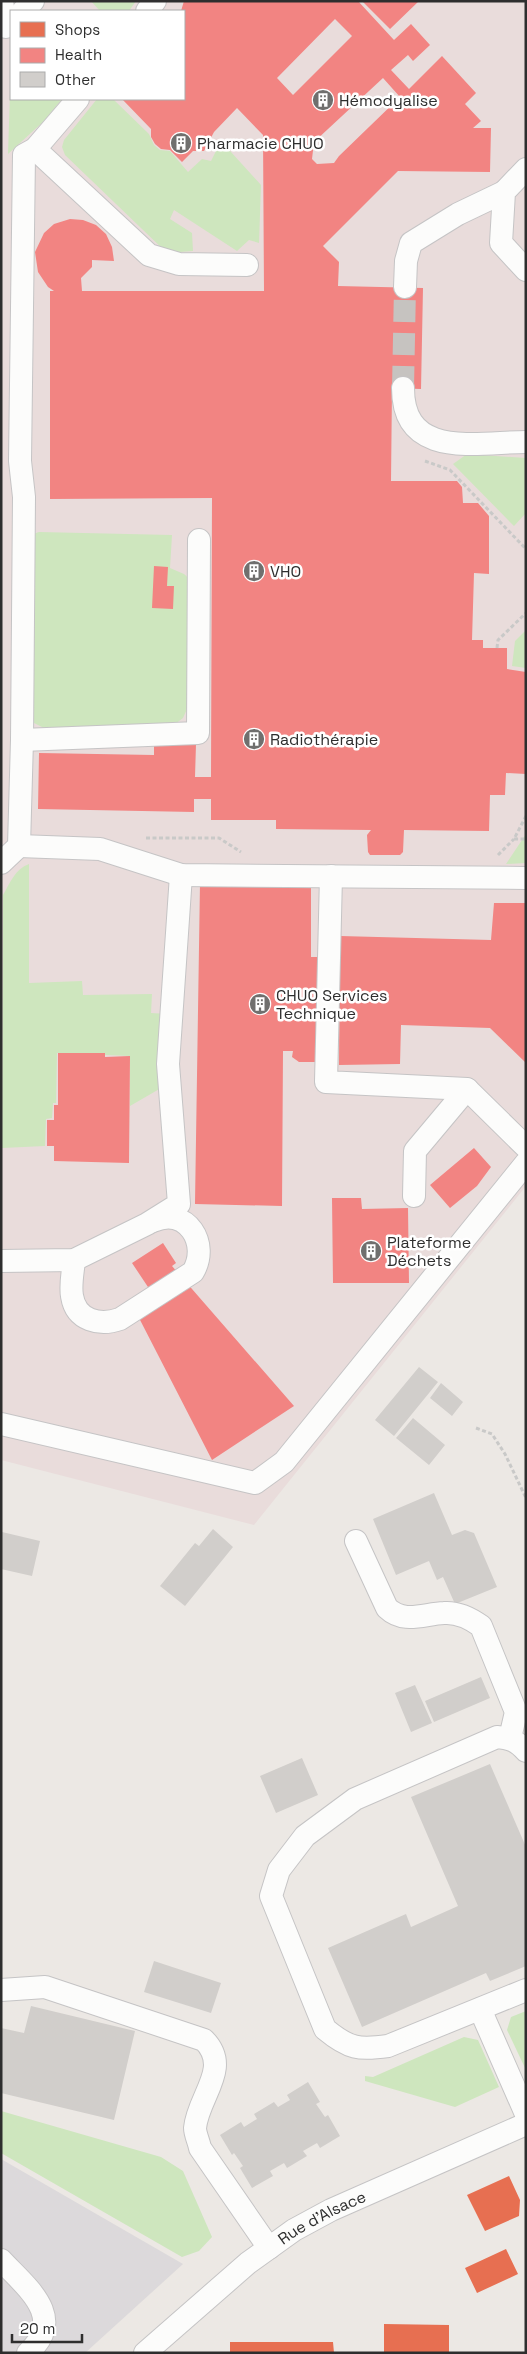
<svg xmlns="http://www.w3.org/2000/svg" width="527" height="2354" font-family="'Space Grotesk',sans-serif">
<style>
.industrial{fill:#dcd9db}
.medical{fill:#e9dcdb;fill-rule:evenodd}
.green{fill:#cee6be}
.shops{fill:#e76f51}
.health{fill:#f28482;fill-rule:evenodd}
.building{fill:#d1cecb}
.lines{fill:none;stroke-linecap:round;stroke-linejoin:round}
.minor-tunnel{stroke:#c6c3c0;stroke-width:22;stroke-dasharray:22 11;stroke-linecap:butt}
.minor-casing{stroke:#c5c4c5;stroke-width:24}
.path{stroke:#c9c9c8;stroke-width:3;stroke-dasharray:4 2.5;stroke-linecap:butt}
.minor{stroke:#fcfcfb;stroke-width:22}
.labels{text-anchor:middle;stroke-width:5;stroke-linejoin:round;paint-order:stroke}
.poi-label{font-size:16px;fill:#2e2e2e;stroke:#fff;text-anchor:start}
.street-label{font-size:16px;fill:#2e2e2e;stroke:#fff}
</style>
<rect width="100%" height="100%" fill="#ece8e4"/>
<path class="industrial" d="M1,2159L183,2264L85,2353H1Z"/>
<path class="medical" d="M1,1H526V1186L254,1525L1,1460ZM11,11H184V99H11Z"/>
<path class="green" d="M91,1H136L129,11H100Z
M11,63V99H62L44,121L8,154Z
M97,99H113L149,134L154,145L160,150L170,151L188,172L202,159L211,161L221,141L261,185L259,243L249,240L237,251L174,210L170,219L192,233L193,251L167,253L65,155L62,147L64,140Z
M467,454L526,458V513L514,526L453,464Z
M39,532L172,535L170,568L184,574L194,583L187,709L183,718L174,725L46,729L32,722L30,535Z
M526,630V668L512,666L515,641Z
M526,834V863L506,864Z
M29,864V983L82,981L83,995L152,994L151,1013L168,1014V1084L130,1106V1056L57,1053L56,1103H53L52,1118L46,1119L45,1146L2,1148L3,895C10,883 15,869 29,864Z
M526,2011V2070L507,2030L511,2017Z
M464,2037L478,2040L499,2087L455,2107L365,2081V2076L373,2077Z
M1,2111L161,2157L183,2171L212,2237L199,2251L182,2257L1,2153Z"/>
<path class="shops" d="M509,2176L520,2200L519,2216L485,2231L467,2195Z
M506,2249L518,2274L477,2293L465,2268Z
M384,2324L449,2325V2353H384Z
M230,2342H333L334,2353H230Z"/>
<path class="health" d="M184,1H358L394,40L411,24L430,45L413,61L408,55L391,70L409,89L442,56L476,93L465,104L481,121L473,128H491L490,172L398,171L323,246L339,262L338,286L423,288L421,389L392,388L391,481H457L462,487L463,503H478L489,516V574L474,573L472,640H483V648H507V669L526,672V774L506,773L505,795H490L489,831L404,830L403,852L400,855H370L368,852L367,835L371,830L276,829V820H211V799H194V812L38,809L39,753L154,755V743L196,744L195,777H211L212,498L50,499V291H54L48,287L38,272L35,252L44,233L54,224L70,219L83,220L96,225L106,234L112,247L114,261L92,260V267L81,278L82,291H264L263,135L237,108L214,132L204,151H193L182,162L170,150L161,149L155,144L151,137V129L122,99H184V11H181ZM335,19L352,36L293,95L277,78ZM383,78L400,97L339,156L334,163L317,164L312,159L314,142Z
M362,1H419L390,29Z
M154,566L168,567L167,586H174L173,609L152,608Z
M200,883L311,885V957H322L320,1062H299L292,1057L293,1051H283L282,1206L195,1204Z
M494,903H526V1063L490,1028L401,1025L400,1064L339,1065L340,936L491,940Z
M58,1053H105V1057L130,1056L129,1163L54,1161V1146H47V1120H54V1105H58Z
M474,1148L491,1167L477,1186L450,1208L430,1185Z
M332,1198H361L362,1209L408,1208L409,1283H333Z
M163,1243L176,1263L172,1266L294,1406L212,1460L138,1316L158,1302L132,1263Z"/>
<path class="building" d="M419,1367L438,1382L394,1436L375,1420Z
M441,1383L463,1402L452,1416L430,1398Z
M413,1418L445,1445L429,1465L396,1438Z
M434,1493L452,1535L465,1530L474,1533L497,1587L455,1604L443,1577L437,1580L429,1561L396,1575L373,1519Z
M213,1529L233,1547L185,1606L160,1586L195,1543L199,1546Z
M2,1532L40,1541L32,1576L1,1569Z
M481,1677L490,1698L434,1722L425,1701Z
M415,1685L432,1723L411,1732L395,1693Z
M302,1758L318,1795L276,1813L260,1776Z
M490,1764L526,1847V1966L490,1981L486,1973L362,2027L328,1948L406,1914L411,1927L458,1906L411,1797Z
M154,1961L221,1983L211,2013L144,1992Z
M31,2006L135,2031L114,2120L1,2093V2028L24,2033Z
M308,2082L320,2102L316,2104L325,2117L328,2115L340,2136L320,2148L317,2143L303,2151L307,2156L287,2168L284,2163L270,2171L273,2176L252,2188L240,2168L243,2166L234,2153L232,2155L220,2135L241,2122L244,2127L257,2119L254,2114L274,2102L278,2107L290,2100L287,2095Z"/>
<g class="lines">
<path class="minor-tunnel" d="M403,388L405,287"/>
<g class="minor-casing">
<g id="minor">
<path d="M2,1L6,27"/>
<path d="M23,11L33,1"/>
<path d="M147,11L155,1"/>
<path d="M35,149L149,255L179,264L247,265"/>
<path d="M526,169L504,192L501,243L526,270"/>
<path d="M405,287L406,261L411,243L458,214L504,192"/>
<path d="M403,388C403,460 477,442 526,442"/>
<path d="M22,740L198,733L199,540"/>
<path d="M19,846L100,849L181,875L526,878"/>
<path d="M1,863L19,846L22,740L24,497L20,461L24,155L35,149L78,99"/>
<path d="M331,876L326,1082L467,1089L526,1147"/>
<path d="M414,1196L415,1151L467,1089"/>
<path d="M74,1260C73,1271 70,1285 72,1296C76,1321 100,1326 120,1319L193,1272C210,1244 187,1206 153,1221"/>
<path d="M1,1261L74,1260L147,1224L179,1204L168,1064L181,875"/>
<path d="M1,1424L255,1483L284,1462L526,1163"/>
<path d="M356,1541L387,1608C404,1624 423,1614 444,1613C458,1612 470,1618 481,1626L516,1712L510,1738"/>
<path d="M526,1751C517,1741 510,1738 497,1737L355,1799L305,1836L279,1870L271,1896L325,2029C349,2049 359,2050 388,2046L526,1990"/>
<path d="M1,1990L45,1987L204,2040C232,2068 198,2096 195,2128C195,2134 199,2142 200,2148L269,2248"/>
<path d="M480,2009L526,2114"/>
<path d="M1,2260C27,2288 67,2317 28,2353"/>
<path id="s1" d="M145,2353L248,2263L294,2230L331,2210L526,2124"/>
</g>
</g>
<path class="path" d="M425,461L450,470L526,549
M497,648L498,640L526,613
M526,816L514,839H526
M146,838H219L241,852
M498,855L514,839
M476,1428L492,1434L505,1454L526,1498"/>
<use href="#minor" class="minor"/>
</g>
<defs>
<g id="building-disc" transform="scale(1.125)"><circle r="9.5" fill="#706f6e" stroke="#fff"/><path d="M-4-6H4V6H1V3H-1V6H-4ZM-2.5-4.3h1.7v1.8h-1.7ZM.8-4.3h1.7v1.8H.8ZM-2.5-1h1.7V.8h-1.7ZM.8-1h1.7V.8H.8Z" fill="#fff"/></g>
</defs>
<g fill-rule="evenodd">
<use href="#building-disc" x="323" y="100"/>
<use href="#building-disc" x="181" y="143"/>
<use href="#building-disc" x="254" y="571"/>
<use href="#building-disc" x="254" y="739"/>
<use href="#building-disc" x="260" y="1004"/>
<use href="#building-disc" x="371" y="1251"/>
</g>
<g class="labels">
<g class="poi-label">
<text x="339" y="106">Hémodyalise</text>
<text x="197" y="149">Pharmacie CHUO</text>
<text x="270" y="577">VHO</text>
<text x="270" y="745">Radiothérapie</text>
<text x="276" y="1001">CHUO Services<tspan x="276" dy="18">Technique</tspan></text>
<text x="387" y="1248">Plateforme<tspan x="387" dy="18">Déchets</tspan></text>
</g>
<g class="street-label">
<text dy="6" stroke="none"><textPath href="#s1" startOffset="224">Rue d'Alsace</textPath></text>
</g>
</g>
<rect width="527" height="2354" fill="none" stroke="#2e2e2e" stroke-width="5"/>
<rect x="10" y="10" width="175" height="90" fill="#ffffff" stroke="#ababab"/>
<rect x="20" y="22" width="25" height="15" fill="#e76f51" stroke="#ababab"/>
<text x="55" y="35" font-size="15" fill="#2e2e2e">Shops</text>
<rect x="20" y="48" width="25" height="15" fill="#f28482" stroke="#ababab"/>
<text x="55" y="60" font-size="15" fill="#2e2e2e">Health</text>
<rect x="20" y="72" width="25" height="15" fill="#d1cecb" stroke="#ababab"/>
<text x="55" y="85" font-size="15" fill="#2e2e2e">Other</text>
<path d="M12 2334v8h70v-8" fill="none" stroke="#2e2e2e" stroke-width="2.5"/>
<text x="20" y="2334" font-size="15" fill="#2e2e2e" stroke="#ffffff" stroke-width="4" paint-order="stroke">20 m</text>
</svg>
